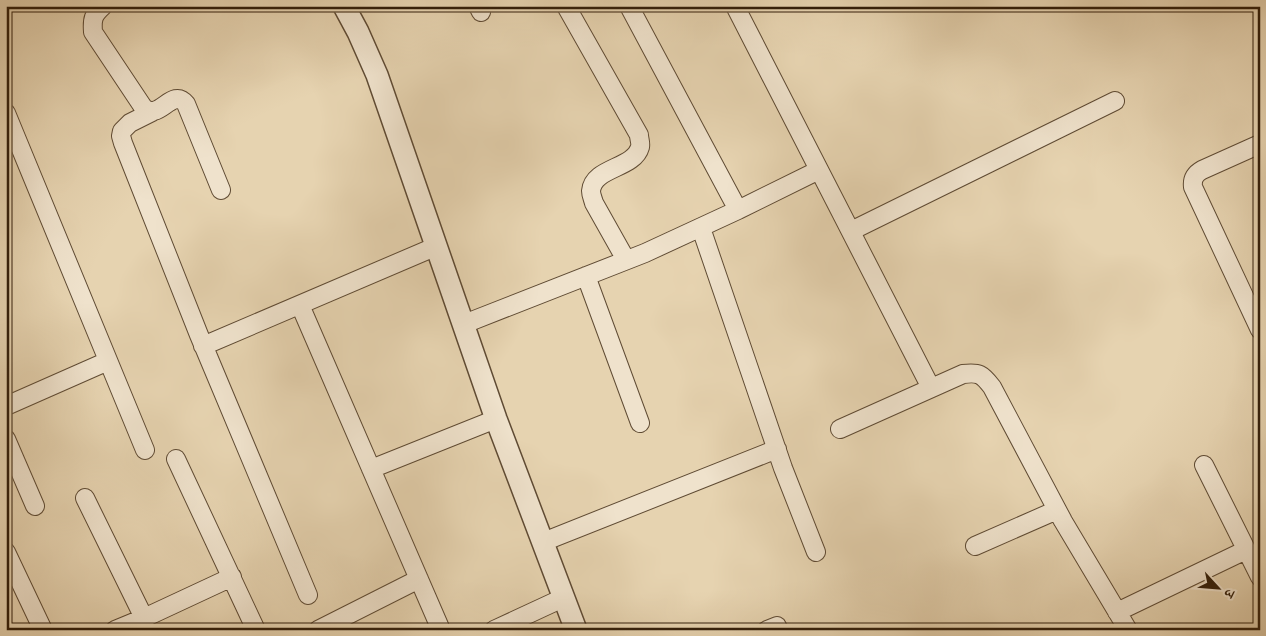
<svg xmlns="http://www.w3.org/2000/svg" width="1266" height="636" font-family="'IM FELL Great Primer','Noto Serif Devanagari',serif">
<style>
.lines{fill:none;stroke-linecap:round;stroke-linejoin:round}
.minor-casing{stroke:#5f4b34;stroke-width:20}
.tertiary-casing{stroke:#5f4b34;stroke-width:24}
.minor{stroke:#efe2cc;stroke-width:18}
.tertiary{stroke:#efe2cc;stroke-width:21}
</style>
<rect width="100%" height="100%" fill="#e6d3b0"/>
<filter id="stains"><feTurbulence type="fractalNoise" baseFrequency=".004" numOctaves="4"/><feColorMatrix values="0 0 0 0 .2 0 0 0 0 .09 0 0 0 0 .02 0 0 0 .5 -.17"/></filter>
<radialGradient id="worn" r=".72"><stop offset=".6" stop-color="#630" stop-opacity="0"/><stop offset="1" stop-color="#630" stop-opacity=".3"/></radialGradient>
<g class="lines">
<g class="minor-casing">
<path id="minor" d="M103,6C93,15 92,19 93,32L143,107C159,123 172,86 186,104L221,190
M478,6L481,12
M566,6L639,135C639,139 641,143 640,147C634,169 593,167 591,191C591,195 593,199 594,203L626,260
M629,6L738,210
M735,6L931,388
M152,112L130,123L122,131L121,136L123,143L199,335L308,595
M6,113L145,450
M1260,144L1202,170C1195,174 1192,179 1193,187L1260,330
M701,228L783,468L816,552
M851,231L1115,101
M586,276L640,423
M300,305L441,630
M464,324L645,253L738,210L819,170
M203,346L437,246
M6,406L108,361
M840,429L963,374C979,372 982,374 992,387L1063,521L1128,630
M6,439L35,506
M176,459L256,630
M1204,465L1260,577
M371,469L496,419
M85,498L144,618
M543,542L777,449
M975,546L1057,510
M6,552L43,630
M1117,612L1246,550
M115,630L144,618L232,577
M318,630L419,579
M494,630L563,598
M767,630L777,626"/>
</g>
<g class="tertiary-casing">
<path id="tertiary" d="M344,6L358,32L377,75L496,419L576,630"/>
</g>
<use href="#minor" class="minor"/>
<use href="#tertiary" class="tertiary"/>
</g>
<rect width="1266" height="636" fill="none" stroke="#e6d3b0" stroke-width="25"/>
<rect x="8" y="8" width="1251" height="621" fill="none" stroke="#321e0a" stroke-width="2.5"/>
<rect x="12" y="12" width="1241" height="611" fill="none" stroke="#321e0a"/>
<g transform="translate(1218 588) rotate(116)" stroke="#efe2cc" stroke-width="4" paint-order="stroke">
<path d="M0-4L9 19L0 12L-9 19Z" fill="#321e0a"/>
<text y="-8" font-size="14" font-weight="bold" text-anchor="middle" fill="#321e0a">उ</text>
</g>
<rect width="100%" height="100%" filter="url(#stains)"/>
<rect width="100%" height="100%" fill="url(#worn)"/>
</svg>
